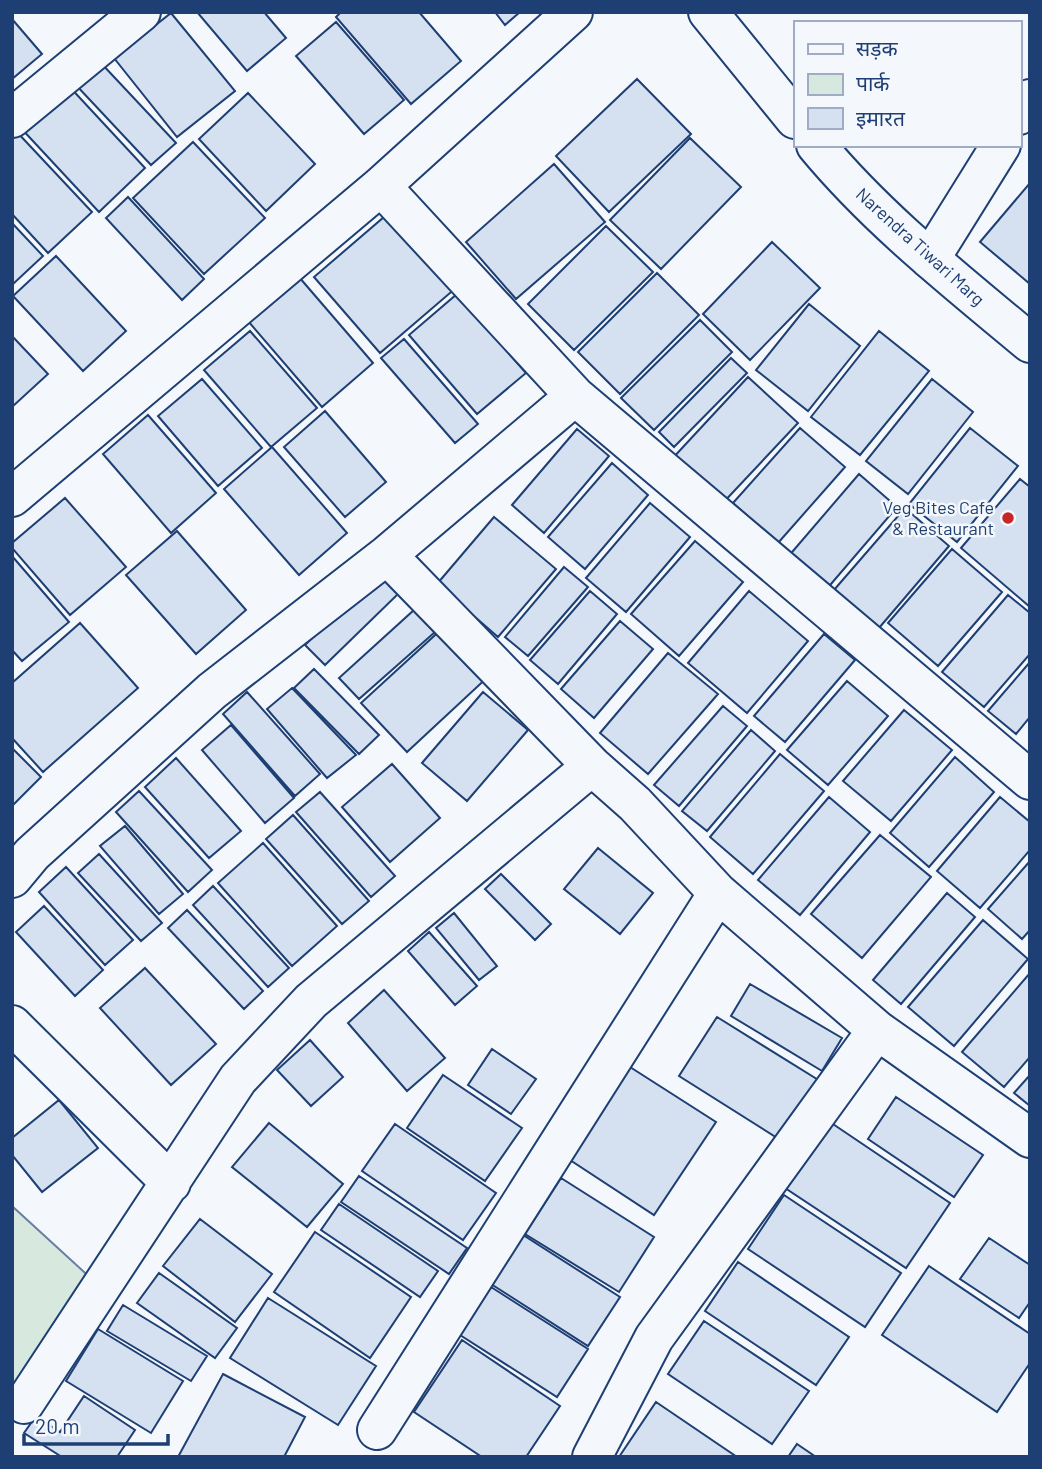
<svg xmlns="http://www.w3.org/2000/svg" width="1042" height="1469" font-family="Barlow,'Noto Sans Devanagari',sans-serif">
<style>
.green{fill:#d7e8df;stroke:#687fa3;stroke-width:2}
.building{fill:#d5e0f0;stroke:#1d3f73;stroke-width:2}
.lines{fill:none;stroke-linecap:round;stroke-linejoin:round}
.street-casing{stroke:#1d3f73;stroke-width:42}
.secondary-casing{stroke:#1d3f73;stroke-width:42}
.street{stroke:#f4f7fb;stroke-width:38}
.secondary{stroke:#f4f7fb;stroke-width:38}
.poi-dot{fill:#c62828;stroke:#f4f7fb;stroke-width:2.5}
.labels{text-anchor:middle;stroke-width:5;stroke-linejoin:round;paint-order:stroke}
.street-label{font-size:18px;fill:#1d3f73;stroke:#f4f7fb}
.poi-label{font-size:18px;fill:#1d3f73;stroke:#f4f7fb;text-anchor:end}
</style>
<rect width="100%" height="100%" fill="#f4f7fb"/>
<path class="green" d="M12,1206L95,1282L12,1413Z"/>
<path class="building" d="M197,12H264L286,38L247,71Z
M341,12H419L461,61L411,104L336,17Z
M495,12H520L505,25Z
M171,13L235,91L177,137L114,58Z
M12,19L42,54L12,79Z
M336,22L404,100L364,134L296,56Z
M100,62L176,143L151,165L75,84Z
M637,79L691,134L609,212L556,156Z
M66,83L145,168L99,212L19,126Z
M248,93L315,164L266,211L199,139Z
M15,130L92,212L48,253L12,214V133Z
M690,138L741,187L661,269L610,220Z
M193,142L265,218L204,274L133,198Z
M554,164L605,222L516,299L466,242Z
M1030,183V284L980,242Z
M128,197L204,279L182,300L106,218Z
M391,211L457,287L380,353L314,277Z
M12,223L43,256L12,285Z
M606,226L653,272L574,350L528,304Z
M772,242L820,288L750,360L703,314Z
M56,256L126,331L83,371L13,296Z
M657,273L699,315L620,394L578,352Z
M299,277L373,363L322,407L248,321Z
M457,294L526,373L477,414L409,335Z
M809,304L860,346L808,411L756,370Z
M700,320L732,352L654,430L621,398Z
M250,331L317,408L271,447L204,370Z
M879,331L929,371L860,455L811,417Z
M12,336L48,374L12,407Z
M404,339L478,424L455,443L381,358Z
M731,358L747,373L674,447L659,432Z
M748,377L798,423L720,506L671,460Z
M202,379L262,448L218,486L158,416Z
M932,379L973,412L908,494L866,461Z
M325,411L386,482L345,517L284,447Z
M148,415L216,493L171,533L103,454Z
M800,428L845,467L778,543L733,503Z
M970,428L1018,466L957,542L909,504Z
M577,429L609,456L544,533L512,505Z
M272,447L347,533L299,575L224,489Z
M612,463L648,495L585,569L548,537Z
M859,474L897,507L825,591L787,558Z
M1020,479L1030,487V607L961,548Z
M65,498L126,567L70,615L12,548V543Z
M650,503L690,537L626,612L586,578Z
M905,508L949,546L879,628L834,590Z
M494,517L556,569L498,637L437,584Z
M177,531L246,610L196,654L126,575Z
M695,541L743,582L679,656L631,614Z
M952,549L1002,592L938,666L888,623Z
M12,556L69,622L22,661L12,650Z
M564,567L588,587L528,656L505,637Z
M379,573L398,594L325,665L305,645Z
M590,591L617,614L558,684L530,660Z
M749,591L808,641L747,713L688,663Z
M1008,595L1030,613V654L984,707L942,672Z
M414,610L435,632L359,699L339,678Z
M620,621L653,649L594,718L561,689Z
M80,623L138,688L43,772L12,738V683Z
M445,626L491,674L407,752L361,703Z
M824,634L855,660L785,742L754,716Z
M668,653L718,694L648,774L600,733Z
M1030,662V717L1016,734L988,711Z
M314,669L379,735L359,754L294,688Z
M847,681L888,716L828,785L787,750Z
M292,688L356,755L327,778L267,709Z
M247,692L320,774L295,796L223,714Z
M483,692L528,730L467,801L422,763Z
M723,706L747,726L679,806L654,785Z
M904,710L952,750L891,821L843,781Z
M231,725L294,798L265,823L202,750Z
M751,730L775,751L707,831L682,811Z
M12,748L41,777L12,806Z
M780,754L824,791L753,874L710,837Z
M955,757L994,792L929,867L890,833Z
M176,758L241,831L209,858L145,787Z
M392,764L440,818L390,862L342,807Z
M139,791L212,870L188,892L116,812Z
M320,792L395,876L371,897L296,812Z
M829,797L870,832L800,915L758,880Z
M1000,797L1030,822V850L980,908L937,871Z
M293,815L369,901L342,924L266,839Z
M125,826L183,894L159,914L100,846Z
M880,835L931,877L862,958L811,914Z
M263,843L337,926L292,966L218,883Z
M598,848L653,893L620,934L564,889Z
M99,854L162,923L141,941L78,873Z
M1030,861V930L1022,939L988,909Z
M66,867L133,940L105,965L39,892Z
M501,874L551,924L535,940L485,889Z
M213,886L289,968L268,987L193,905Z
M947,893L975,917L901,1004L873,980Z
M44,906L103,970L75,996L16,932Z
M187,910L263,991L244,1009L168,928Z
M454,913L497,966L479,980L436,928Z
M983,920L1028,959L954,1046L908,1007Z
M429,932L477,986L455,1005L408,951Z
M145,968L216,1044L171,1085L100,1008Z
M1030,973V1057L1004,1087L962,1052Z
M750,984L842,1038L822,1071L731,1016Z
M384,990L445,1058L407,1091L348,1023Z
M717,1017L820,1081L782,1141L679,1076Z
M310,1040L343,1077L311,1106L277,1070Z
M492,1049L536,1079L511,1114L468,1085Z
M630,1067L716,1122L654,1215L570,1160Z
M443,1075L522,1128L485,1181L407,1128Z
M1030,1075V1106L1014,1093Z
M896,1097L983,1155L954,1197L868,1139Z
M59,1100L98,1148L42,1192L12,1155V1138Z
M824,1118L950,1203L906,1268L779,1184Z
M269,1123L343,1184L307,1227L232,1167Z
M395,1124L496,1193L463,1240L362,1171Z
M359,1176L467,1248L449,1274L341,1202Z
M561,1178L654,1237L619,1292L525,1234Z
M784,1195L901,1273L865,1327L748,1249Z
M339,1204L438,1271L420,1297L321,1230Z
M200,1219L272,1274L235,1322L163,1266Z
M315,1232L411,1297L370,1358L274,1292Z
M523,1235L620,1297L588,1346L491,1284Z
M989,1238L1030,1265V1302L1019,1318L960,1279Z
M738,1262L849,1337L816,1385L705,1311Z
M929,1266L1030,1334V1363L997,1412L882,1335Z
M159,1273L237,1328L215,1358L137,1303Z
M491,1287L588,1349L557,1397L460,1335Z
M268,1298L376,1366L338,1425L230,1358Z
M123,1305L207,1356L191,1381L107,1331Z
M704,1321L809,1391L772,1444L668,1374Z
M98,1329L183,1381L151,1433L66,1381Z
M462,1340L560,1406L526,1457H482L414,1412Z
M223,1374L305,1417L284,1457H178Z
M84,1396L135,1430L117,1457H62L24,1433L36,1416L60,1432Z
M656,1402L737,1457H619Z
M797,1444L816,1457H788Z"/>
<g class="lines">
<g class="street-casing">
<path id="street" d="M1019,115L1030,99
M12,118L141,12
M381,186L575,396L1030,780
M930,259L1001,145
M12,497L381,186L573,12
M387,555L592,766L635,804L718,893L877,1030L1030,1138
M12,878L32,854L212,691L387,555L575,396
M12,1025L171,1183
M24,1404L238,1079L311,1001L592,766
M377,1430L718,893
M592,1457L654,1338L877,1030"/>
</g>
<g class="secondary-casing">
<path id="secondary" d="M708,12L795,119
M816,145C878,220 956,281 1030,343"/>
</g>
<use href="#street" class="street"/>
<use href="#secondary" class="secondary"/>
</g>
<circle class="poi-dot" cx="1008" cy="518" r="7"/>
<g class="labels">
<g class="street-label">
<text transform="translate(920 247) rotate(42)" y="6">Narendra Tiwari Marg</text>
</g>
<g class="poi-label">
<text x="994" y="514">Veg Bites Cafe<tspan x="994" dy="21">&amp; Restaurant</tspan></text>
</g>
</g>
<rect width="1042" height="1469" fill="none" stroke="#1d3f73" stroke-width="28"/>
<rect x="794" y="21" width="228" height="126" fill="#f4f7fb" stroke="#9eadc5" stroke-width="2"/>
<rect x="808" y="44" width="35" height="10" fill="#f4f7fb" stroke="#9eadc5" stroke-width="2"/>
<text x="856" y="56" font-size="21" fill="#1d3f73">सड़क</text>
<rect x="808" y="74" width="35" height="21" fill="#d7e8df" stroke="#9eadc5" stroke-width="2"/>
<text x="856" y="91" font-size="21" fill="#1d3f73">पार्क</text>
<rect x="808" y="108" width="35" height="21" fill="#d5e0f0" stroke="#9eadc5" stroke-width="2"/>
<text x="856" y="126" font-size="21" fill="#1d3f73">इमारत</text>
<path d="M24 1434v10h144v-10" fill="none" stroke="#1d3f73" stroke-width="3.5"/>
<text x="35" y="1434" font-size="21" fill="#1d3f73" stroke="#f4f7fb" stroke-width="5" paint-order="stroke">20 m</text>
</svg>
